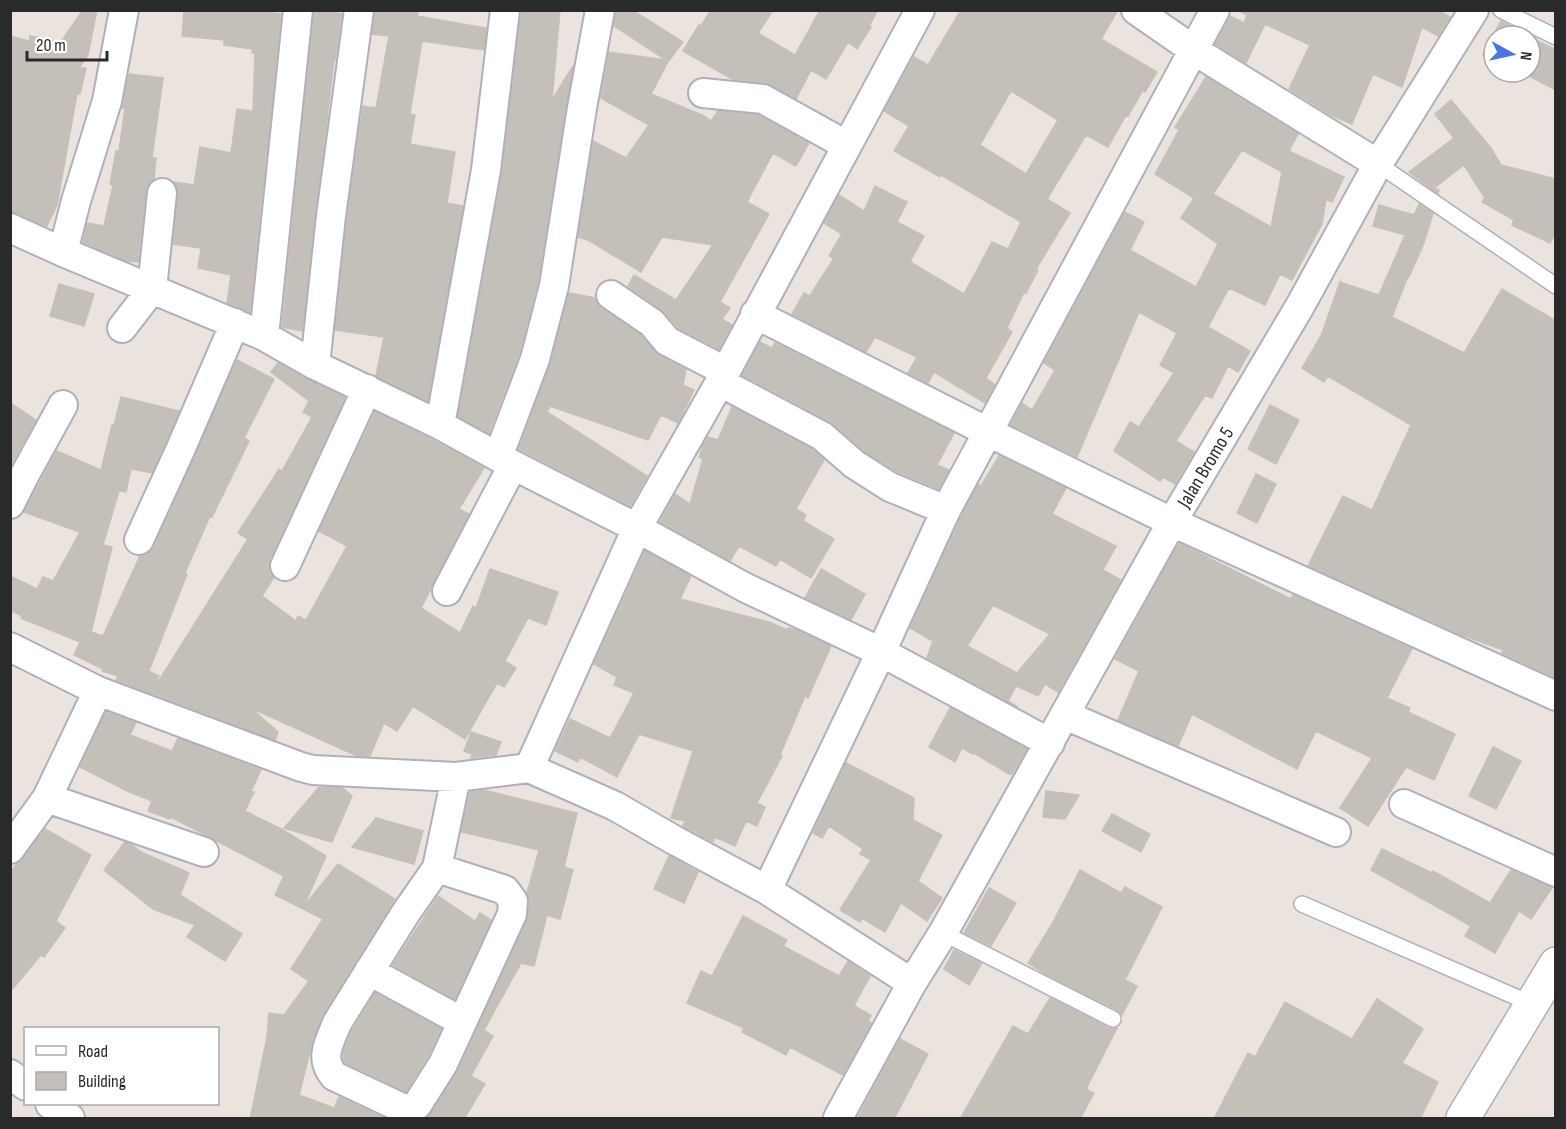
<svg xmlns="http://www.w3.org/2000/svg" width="1566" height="1129" font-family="'Sofia Sans Condensed',sans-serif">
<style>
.building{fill:#c4bfb9;stroke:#c6c0b7;stroke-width:1.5;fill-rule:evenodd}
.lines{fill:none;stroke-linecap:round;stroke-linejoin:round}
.lane-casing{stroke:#aeb1ba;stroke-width:18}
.street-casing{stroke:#aeb1ba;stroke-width:32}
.secondary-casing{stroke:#aeb1ba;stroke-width:36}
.lane{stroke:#fff;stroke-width:15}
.street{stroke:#fff;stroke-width:28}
.secondary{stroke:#fff;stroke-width:33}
.labels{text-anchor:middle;stroke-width:6;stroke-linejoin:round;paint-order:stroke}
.street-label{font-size:20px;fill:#2a2a2a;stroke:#fff}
</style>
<rect width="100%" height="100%" fill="#ebe4de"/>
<path class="building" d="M83,10H97L88,55L79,68H86L80,94H77L57,205L47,226L10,212V36L29,41L30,36L61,42Z
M184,10H239L258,13L259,11L281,14L250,312L227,303L231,275L198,268L201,248L173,244L178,195L177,187L174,182L194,185L200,147L231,153L237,109L253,111L255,53H252L253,49L224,45V40L182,36Z
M314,10L342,14L335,60H334L302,331L282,327Z
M375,10H418L417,16L486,28L484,50L422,41L410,114L415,115L410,144L455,152L447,203L463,206L428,401L376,376L384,337L335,330L347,218L363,106L376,108L389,36L372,34Z
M521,10H560L552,100L573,66L537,287L519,354L489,433L458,416L502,173Z
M616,10H632L683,42L668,62L651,94L704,116L711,121L718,111L758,115L809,143L796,166L773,153L747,202L769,214L720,302L730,308L722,319L732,325L719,349L678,328L662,310L628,286L634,275L676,300L713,245L662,237L641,272L588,240L578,237L593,141L626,158L649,125L601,98L609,52L666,60L614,26Z
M711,10H773L758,33L795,55L820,10H878L869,26L871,27L857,49L848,42L826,79L811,70L796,99L765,83L732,79L683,51L699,25L701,26Z
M961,10H1118L1101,39L1157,72L1145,92L1143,90L1128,116L1126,115L1108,147L1086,135L1047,199L1070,213L1036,269L1038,270L1026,293L1024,292L1007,328L1012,332L986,378L995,385L985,403L934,372L928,383L908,373L917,357L875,337L866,352L792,314L804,293L810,296L834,258L829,256L842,234L824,223L839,195L864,211L875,186L907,202L897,222L924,236L910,262L964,294L992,242L1008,249L1021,222L941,175L940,177L894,151L909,126L884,111L914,57L928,65ZM1011,91L1058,120L1026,174L980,145Z
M1238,10H1437L1450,17L1438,36L1422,27L1402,87L1373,74L1352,124L1331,115L1289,89L1310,45L1265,24L1246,63L1215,44L1230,16L1244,23L1247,15Z
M1501,21L1537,39L1536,40L1556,50V90L1521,72H1530V36H1494V60L1483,55Z
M129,74L163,78L152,158H156L154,179L148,184L146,191L138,262L127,261L83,243L87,223L104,226L113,185L110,184L116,151H119L125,108H122Z
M1206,77L1298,134L1289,151L1344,177L1332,202L1326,199L1322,224L1292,280L1280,274L1265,305L1229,288L1208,327L1250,351L1238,372L1228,366L1212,398L1205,395L1176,441L1194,452L1175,484L1163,477L1160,481L1114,451L1130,422L1139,427L1174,373L1160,365L1177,333L1139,312L1077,457L1011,425L1022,403L1032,410L1055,370L1044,363L1125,212L1144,222L1130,250L1196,287L1218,244L1181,218L1194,198L1155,174L1179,130L1175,127ZM1242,150L1282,172L1271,227L1213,194Z
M1451,100L1491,148L1501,165L1556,179V232L1550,243L1512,225L1514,220L1482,202L1485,198L1464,165L1434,188L1439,190L1438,194L1409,172L1454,138L1435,114Z
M1419,204L1433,213L1424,243L1409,277L1408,276L1392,317L1464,353L1502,289L1556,321V678L1502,653L1503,650L1462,635L1308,566L1343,496L1372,510L1411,425L1328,376L1324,382L1302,368L1321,336L1340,282L1379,295L1405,235L1373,226L1379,205L1414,215Z
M59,284L94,294L84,326L50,316Z
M569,293L595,298L601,308L641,335L659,355L686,369L683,385L694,390L678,423L661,415L648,440L550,406L547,412L647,476L630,506L519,449L550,365Z
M760,342L772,348L775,343L954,433L937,465L949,470L939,489L898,472L864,451L830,421L742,375Z
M237,360L274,379L244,438L249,441L212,517L210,516L185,573L187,574L149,671L159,676L151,693L116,680L118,676L102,671L103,669L74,655L80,642L21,618L22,616L10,610V576L37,589L43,577L53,581L80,532L24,512L57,451L101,470L112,425L114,426L121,397L179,411L152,473L131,469L126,492L119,491L103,545L112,547L91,632L103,636L140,556L148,554L154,547Z
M278,363L345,398L270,559L269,568L274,577L262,596L296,621L298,616L306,620L347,546L319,531L375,412L432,440L484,468L459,509L469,514L421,608L460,633L473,606L476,608L490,569L558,592L546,625L528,618L505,661L516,668L504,687L497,683L465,739L413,706L397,731L384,723L370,756H357L251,708L278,732L275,740L151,693L248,539L238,533L279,469L282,471L312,417L303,412L309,401L271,372Z
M10,403L36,420L10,466Z
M1270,405L1299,420L1276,464L1248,449Z
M732,407L813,450L824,460L796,509L806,515L803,521L834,539L811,578L780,559L776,566L739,546L730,561L660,522L675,494L690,504L703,459L699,457L703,445L708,437L718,440Z
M999,456L1066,488L1052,514L1116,546L1103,570L1121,580L1058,692L1045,684L1038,696L1016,686L1008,701L1018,707L927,658L933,641L910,628L961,517L978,484L981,486ZM993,605L1050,634L1017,673L967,646Z
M1256,474L1276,484L1257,523L1237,513Z
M1179,543L1291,599L1293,595L1412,649L1387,698L1410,708L1408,712L1455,734L1434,780L1406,767L1368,826L1340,808L1372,758L1316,731L1297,769L1192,714L1178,746L1118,720L1139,671L1115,659Z
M645,551L691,576L680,599L769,622L787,630L788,628L794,629L831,646L808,698L805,696L780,755L782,756L757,803L765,807L757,826L746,821L735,846L715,837L713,842L683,826L685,821L671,818L693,751L639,734L617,777L580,757L578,762L555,751L570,719L610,738L634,693L614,685L617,677L594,664Z
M821,569L865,594L851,620L805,598Z
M950,708L1027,749L1012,774H1009L974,753L973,754L962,748L955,762L929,747Z
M106,712L136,723L130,735L172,751L178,738L261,770L251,791L254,792L245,811L283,830L326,856L304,906L338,864L395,899L322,1016L313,1039L299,1095L334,1108L339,1097L386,1119H250L267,1037L269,1013L284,1015L309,981L291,969L323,919L275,895L284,876L171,817L170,819L148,811L152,801L127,791L80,767Z
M471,732L501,742L496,755L471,758L472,754L464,751Z
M1493,747L1521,761L1496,809L1469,796Z
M846,763L914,798L913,820L942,835L918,881L942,898L927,921L901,903L885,932L862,918L860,922L840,910L871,860L860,854L863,849L829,826L822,838L813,833Z
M319,787L343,788L352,796L332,842L284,828Z
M484,790L577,813L564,867L573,870L560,919L547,915L534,966L521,963L484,1030L493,1036L471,1076L485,1084L464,1119H430L428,1117L458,1071L528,916L529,902L527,893L539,850L461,832L470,792Z
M1046,791L1079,795L1065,819L1043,817Z
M1112,814L1150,834L1141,852L1102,831Z
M376,818L423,831L414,864L352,847Z
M45,829L91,855L56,921L65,928L44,957L41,955L10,992V874L16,864L23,859Z
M125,842L132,845L141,852L189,873L180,895L242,934L225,961L187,937L195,925L153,909L104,870Z
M1382,849L1432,873L1433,871L1490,903L1511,870L1552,888L1531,919L1519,911L1495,953L1465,936L1471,926L1371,870Z
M669,856L698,872L684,903L654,889Z
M1080,870L1121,893L1125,887L1162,907L1125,980L1137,986L1122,1015L1117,1010L1047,975L1028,963L1052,924Z
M989,888L1016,903L991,946L964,933Z
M438,896L475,921L480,913L491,920L455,999L393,965Z
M743,916L787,940L783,946L839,976L848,961L870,976L854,1006L871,1015L868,1021L871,1023L843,1075L790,1047L786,1055L742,1032L744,1028L687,1003L701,971L712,976Z
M954,950L982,963L969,985L944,969Z
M375,993L441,1029L428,1056L406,1092L345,1063L343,1059L344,1049L352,1031Z
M1050,998L1109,1028H1117L1086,1089L1094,1093L1080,1119H960L1013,1026L1028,1034Z
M1377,999L1423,1029L1402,1063L1438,1082L1420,1119H1214L1248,1053L1255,1057L1285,1002L1352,1039Z
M900,1039L928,1054L894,1119H857Z"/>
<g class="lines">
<g class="lane-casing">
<path id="lane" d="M1501,10L1556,37
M1378,164L1556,286
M1302,904L1532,1004
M943,933L1113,1019"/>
</g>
<g class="street-casing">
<path id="street" d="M1136,10L1195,51L1378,164
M703,93L763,99L846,145
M10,228L63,252L264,336L315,365L440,425L513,465L637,528L744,587L881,652L1050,743
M63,252L76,201L107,101L124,10
M611,295L652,323L667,341L725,371
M755,314L988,432L1172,522L1300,306L1378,164L1474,10
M122,328L152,289L162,193
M264,336L298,10
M315,365L331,216L359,10
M720,382L822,436L854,464L890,487L946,510
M440,425L486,170L505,10
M498,457L535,359L554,286L582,108L600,10
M10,504L24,476L63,405
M139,540L181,448L235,323
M285,566L367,389
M447,591L513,465
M10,647L98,691L301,767L313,770L456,777L529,768L615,806L674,840L767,890L912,983
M1065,715L1336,832
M529,768L637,528L720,382L920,10
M47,798L204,852
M1404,804L1556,872
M10,849L47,798L98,691
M437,868L405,914L337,1023C329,1043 319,1058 334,1076L402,1108L410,1109L417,1105L443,1064L512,914L513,901L505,890L437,868L456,777
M767,890L881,652L946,510L1215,10
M369,971L461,1021
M10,1074L26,1086
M50,1104L70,1118
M838,1118L912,983L943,933L1172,522L1556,696"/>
</g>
<g class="secondary-casing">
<path id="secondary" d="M1463,1118L1556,964"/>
</g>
<use href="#lane" class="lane"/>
<use href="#street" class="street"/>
<use href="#secondary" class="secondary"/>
</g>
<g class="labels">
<g class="street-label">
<text transform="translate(1205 467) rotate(-59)" y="7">Jalan Bromo 5</text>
</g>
</g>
<rect width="1566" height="1129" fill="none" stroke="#2a2a2a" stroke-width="24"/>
<rect x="24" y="1027" width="195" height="78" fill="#ffffff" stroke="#aaaaaa" stroke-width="1.5"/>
<rect x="36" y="1046" width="30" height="9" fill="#ffffff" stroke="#aaaaaa" stroke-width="1.5"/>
<text x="78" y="1057" font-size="18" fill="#2a2a2a">Road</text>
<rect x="36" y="1072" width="30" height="18" fill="#c4bfb9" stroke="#aaaaaa" stroke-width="1.5"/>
<text x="78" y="1087" font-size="18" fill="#2a2a2a">Building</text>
<g transform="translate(1512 54) rotate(98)"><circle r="28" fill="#ffffff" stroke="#aaaaaa" stroke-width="1.5"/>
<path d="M0-4.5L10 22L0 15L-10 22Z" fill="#4c74e9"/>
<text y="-9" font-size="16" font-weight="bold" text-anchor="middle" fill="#2a2a2a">N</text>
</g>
<path d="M27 51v9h80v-9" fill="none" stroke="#2a2a2a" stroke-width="3"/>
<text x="36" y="51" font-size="18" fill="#2a2a2a" stroke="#ffffff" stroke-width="4.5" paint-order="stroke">20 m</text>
</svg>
